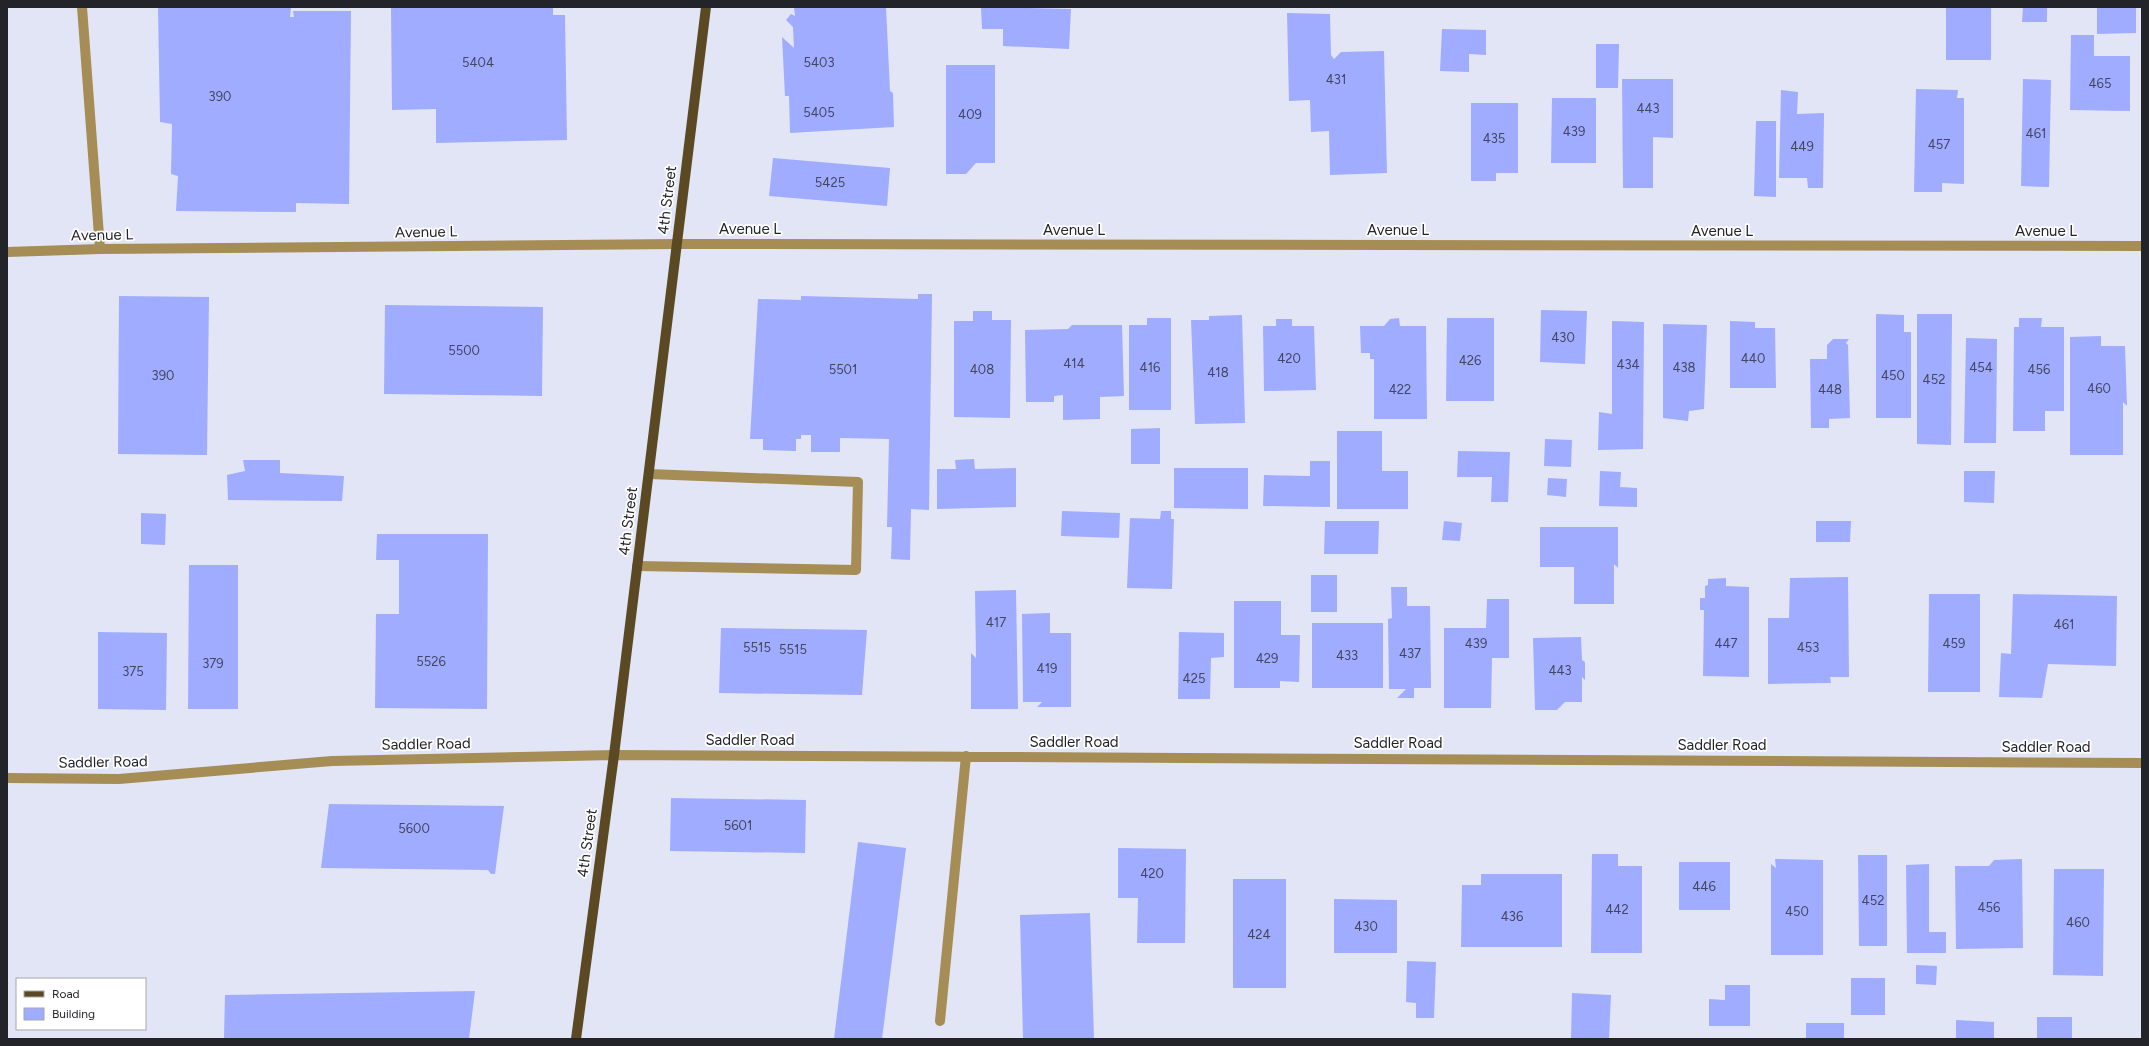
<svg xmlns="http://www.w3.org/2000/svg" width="2149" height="1046" font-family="Figtree,sans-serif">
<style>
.building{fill:#a0acff}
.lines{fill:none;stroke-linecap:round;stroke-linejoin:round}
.minor{stroke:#a68d55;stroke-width:10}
.major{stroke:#5a4922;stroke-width:10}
.labels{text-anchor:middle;stroke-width:3.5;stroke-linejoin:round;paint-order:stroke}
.number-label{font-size:13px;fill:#42465f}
.street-label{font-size:15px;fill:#23242a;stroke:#fff}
</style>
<rect width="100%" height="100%" fill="#e1e5f6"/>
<path class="building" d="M158,7H291L290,17H294L293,11H351L349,204L296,203V212L176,211L178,176L171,174L172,124L160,122Z
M391,7H553V15H565L567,140L436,143V109L392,110Z
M794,7H886L890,91L893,93L894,127L790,133L789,96H785L782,37L794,48L793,27L786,20L791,14L795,16Z
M981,7L1071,9L1069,49L1003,46V29H982Z
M2023,7H2047V22H2022Z
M2097,7H2136V33L2097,34Z
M1946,8H1991V60H1946Z
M1287,13L1330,14L1331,55L1334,59L1341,52L1384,51L1387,173L1330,175L1329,131L1311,132L1310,100L1289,101Z
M1442,29L1486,30V55L1469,54V72L1440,71Z
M2071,35H2094V56H2130V111L2070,110Z
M1596,44H1619L1618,88H1596Z
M946,65H995V163H976L966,174H946Z
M1622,79H1673V138L1653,137V188H1623Z
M2023,79L2051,80L2049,187L2021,186Z
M1916,89L1958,90L1957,98H1964V184L1942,183V192H1914Z
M1781,90L1798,92L1797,114L1824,113L1823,188H1808L1807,178H1779Z
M1552,98H1596V163H1551Z
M1471,103H1518V173H1496V181H1471Z
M1756,121H1776V197L1754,196Z
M773,158L890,168L887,206L769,196Z
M918,294H932L929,510L911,509L910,560L891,559L892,527H887L889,439L840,438V452H811V435H801V439H796V451L763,450V439H750L758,299L801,300V296L918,299Z
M119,296L209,297L207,455L118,454Z
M385,305L543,307L542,396L384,394Z
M1541,310L1587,311L1585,364L1540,362Z
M973,311H992V320H1011L1010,418L954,417V321H973Z
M1876,314L1904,315V332H1911V418H1876Z
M1917,314H1952L1951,445L1917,444Z
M1242,315L1245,423L1195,424L1191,320H1209V316Z
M1147,318H1171V410H1129V325H1147Z
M1399,318L1400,326H1426L1427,419H1374V359H1370V353H1361L1360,326H1384L1390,319Z
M1447,318H1494V401H1446Z
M2019,318H2042L2041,327H2064V411H2045V431H2013L2014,327H2019Z
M1276,319H1292V326H1314L1316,390L1264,391L1263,326H1276Z
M1612,321L1644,322L1643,449L1598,450L1599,412L1612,414Z
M1730,321L1755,322V328H1775L1776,388H1730Z
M1663,324L1707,325L1704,409L1689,411L1688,421L1663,418Z
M1072,325H1122L1124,396L1100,397V419L1063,420V395L1054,396V402H1026L1025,330L1068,329Z
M2101,336V346H2125L2127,406L2123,402V455H2070V337Z
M1966,338L1997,339L1996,443H1964Z
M1833,339H1849L1846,343L1848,345L1850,418L1829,419V428H1811L1810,359H1827V345Z
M1160,428V464H1131V429Z
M1337,431H1382V471H1408V509H1337Z
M1545,439L1572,440L1571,467L1544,466Z
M1458,451L1510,452L1508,502H1491L1492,477H1457Z
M974,459L975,469L1016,468V507L937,509V469H956L955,460Z
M243,460H280V473L344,476L342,501L228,500L227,475L245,471Z
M1310,461H1330V507L1263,506L1264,475L1310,476Z
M1174,468H1248V509L1174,508Z
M1600,471L1621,472L1620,487L1637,488V507L1599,506Z
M1964,471H1995L1994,503L1964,502Z
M1548,478L1567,479L1566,497L1547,495Z
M1062,511L1120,513L1119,538L1061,536Z
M1161,511H1171V519H1174L1172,589L1127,588L1130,518L1160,519Z
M141,513L166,514L165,545L141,544Z
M1325,521H1379L1378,554H1324Z
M1444,521L1462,523L1460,541L1442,540Z
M1816,521H1851L1850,542H1816Z
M1540,527H1618V568L1614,564V604H1574V567H1540Z
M377,534H488L487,709L375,708L376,614H399V560H376Z
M189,565H238V709H188Z
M1311,575H1337V612H1311Z
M1848,577L1849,677H1830L1831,683L1768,684V618H1789L1790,578Z
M1726,578V586L1749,587V677L1703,676L1704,610H1700V598H1705V586L1708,585V579Z
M1391,587H1407V606H1430L1431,688H1414V698H1397L1406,689H1389L1388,619L1392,618Z
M1016,590L1018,709H971V653L976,658L975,591Z
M1929,594H1980V692H1928Z
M2013,594L2117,596L2116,666L2048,664L2042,698L1999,697L2001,653L2011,654Z
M1487,599H1509V658H1492L1491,708H1444V628H1486Z
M1234,601H1281V635H1300L1299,682L1280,681V688H1234Z
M1050,613V633H1071V707H1037L1042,702H1023L1022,614Z
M1312,623H1383V688H1312Z
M721,628L867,630L862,695L719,693Z
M98,632L167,633L166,710L98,709Z
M1179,632L1224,633V657L1211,658L1210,699H1178Z
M1581,637L1582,660L1585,662V680L1582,677V702H1565L1557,710H1535L1533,638Z
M671,798L806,800L805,853L670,851Z
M329,804L504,806L495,874H491L488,870L321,868Z
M858,842L906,848L882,1039H834Z
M1118,848L1186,849L1185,943H1137L1138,898H1118Z
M1592,854H1618V866H1642V953H1591Z
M1858,855H1887V946H1859Z
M1775,859L1823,860V955H1771V864L1776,868Z
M2022,859L2023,948L1956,949L1955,866H1989L1994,860Z
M1679,862H1730V910H1679Z
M1929,864V932H1946V953H1907L1906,865Z
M2054,869H2104L2103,976L2053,975Z
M1481,874H1562V947H1461L1462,885H1481Z
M1233,879H1286V988H1233Z
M1334,899L1397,900V953H1334Z
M1090,913L1094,1039H1023L1020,915Z
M1407,961L1436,962L1434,1018H1416V1003L1406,1002Z
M1916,965L1937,966L1936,985L1916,984Z
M1851,978H1885V1015H1851Z
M1725,985H1750V1026H1709V999L1725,1000Z
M475,991L469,1039H224L225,995Z
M1572,993L1611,995L1609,1039H1571Z
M2037,1017H2072V1039H2037Z
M1956,1020L1994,1022V1039H1956Z
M1806,1023H1844V1039H1806Z"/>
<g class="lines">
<path class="minor" d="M82,7L100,249
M7,252L100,249L677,244L2142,246
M637,566L856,570L858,482L649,474
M7,778L119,779L332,761L614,755L2142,763
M940,1021L966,756"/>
<path class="major" d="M576,1039L614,755L706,7"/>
</g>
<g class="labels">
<g class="number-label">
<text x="478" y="67">5404</text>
<text x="819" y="67">5403</text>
<text x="1336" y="84">431</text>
<text x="2100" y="88">465</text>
<text x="220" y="101">390</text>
<text x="1648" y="113">443</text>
<text x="819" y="117">5405</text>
<text x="970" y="119">409</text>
<text x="1574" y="136">439</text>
<text x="2036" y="138">461</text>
<text x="1494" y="143">435</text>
<text x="1939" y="149">457</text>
<text x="1802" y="151">449</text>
<text x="830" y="187">5425</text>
<text x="1563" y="342">430</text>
<text x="464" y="355">5500</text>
<text x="1289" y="363">420</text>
<text x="1753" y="363">440</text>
<text x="1470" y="365">426</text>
<text x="1074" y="368">414</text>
<text x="1628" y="369">434</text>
<text x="1150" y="372">416</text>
<text x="1684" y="372">438</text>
<text x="1981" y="372">454</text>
<text x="843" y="374">5501</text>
<text x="982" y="374">408</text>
<text x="2039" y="374">456</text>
<text x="1218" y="377">418</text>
<text x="163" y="380">390</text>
<text x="1893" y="380">450</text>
<text x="1934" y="384">452</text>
<text x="2099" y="393">460</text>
<text x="1400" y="394">422</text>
<text x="1830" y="394">448</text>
<text x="996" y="627">417</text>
<text x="2064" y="629">461</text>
<text x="1476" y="648">439</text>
<text x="1726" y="648">447</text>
<text x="1954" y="648">459</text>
<text x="757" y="652">5515</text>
<text x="1808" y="652">453</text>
<text x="793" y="654">5515</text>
<text x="1410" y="658">437</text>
<text x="1347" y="660">433</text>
<text x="1267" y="663">429</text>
<text x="431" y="666">5526</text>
<text x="213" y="668">379</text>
<text x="1047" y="673">419</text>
<text x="1560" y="675">443</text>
<text x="133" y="676">375</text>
<text x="1194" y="683">425</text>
<text x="738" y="830">5601</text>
<text x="414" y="833">5600</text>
<text x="1152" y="878">420</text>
<text x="1704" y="891">446</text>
<text x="1873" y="905">452</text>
<text x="1989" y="912">456</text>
<text x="1617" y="914">442</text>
<text x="1797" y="916">450</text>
<text x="1512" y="921">436</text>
<text x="2078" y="927">460</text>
<text x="1366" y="931">430</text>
<text x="1259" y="939">424</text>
</g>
<g class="street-label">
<text transform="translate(667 200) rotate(-83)" y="5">4th Street</text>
<text x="750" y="234">Avenue L</text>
<text x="1074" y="235">Avenue L</text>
<text x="1398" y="235">Avenue L</text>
<text x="1722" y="236">Avenue L</text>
<text x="2046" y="236">Avenue L</text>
<text transform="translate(426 232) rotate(-1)" y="5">Avenue L</text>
<text transform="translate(102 235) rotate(-1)" y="5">Avenue L</text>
<text transform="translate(628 521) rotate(-83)" y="5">4th Street</text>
<text x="750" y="745">Saddler Road</text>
<text x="1074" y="747">Saddler Road</text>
<text x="1398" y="748">Saddler Road</text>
<text transform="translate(426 744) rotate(-1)" y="5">Saddler Road</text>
<text x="1722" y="750">Saddler Road</text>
<text x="2046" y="752">Saddler Road</text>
<text transform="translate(103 762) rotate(-1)" y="5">Saddler Road</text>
<text transform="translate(587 843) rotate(-82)" y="5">4th Street</text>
</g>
</g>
<rect width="2149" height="1046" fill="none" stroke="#23242a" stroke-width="16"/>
<rect x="16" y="978" width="130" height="52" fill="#ffffff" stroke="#a7a7aa"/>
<rect x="24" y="991" width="20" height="6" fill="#5a4922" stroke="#a7a7aa"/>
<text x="52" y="998" font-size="12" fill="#23242a">Road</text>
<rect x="24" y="1008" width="20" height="12" fill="#a0acff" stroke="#a7a7aa"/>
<text x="52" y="1018" font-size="12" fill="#23242a">Building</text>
</svg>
